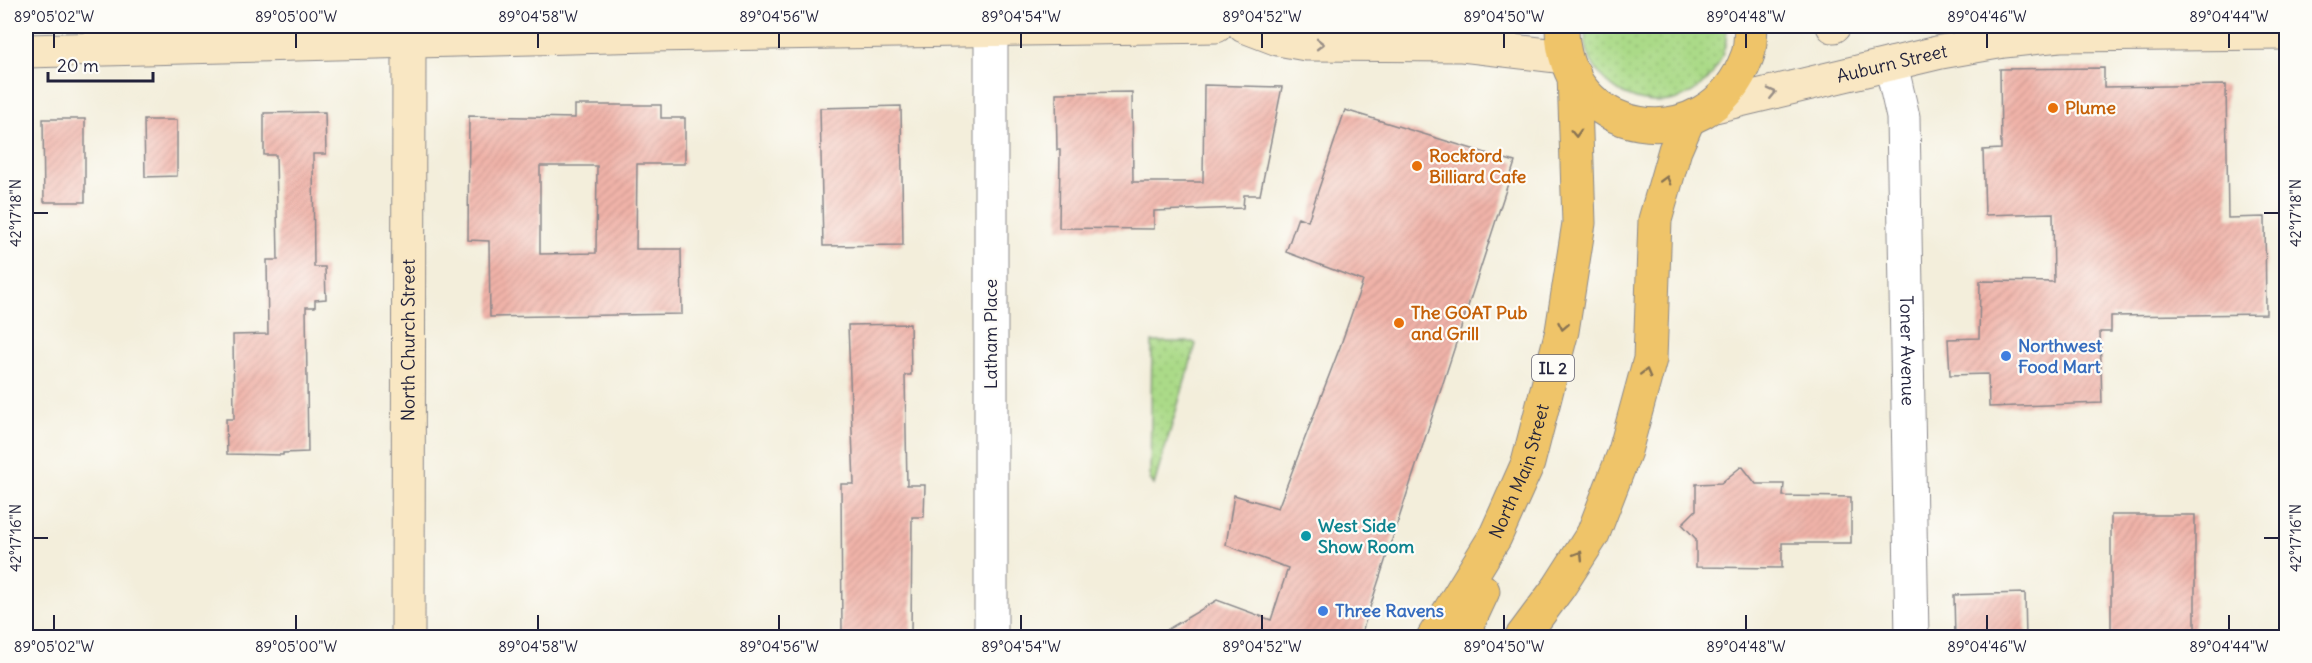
<svg xmlns="http://www.w3.org/2000/svg" width="2312" height="663" font-family="Delius,sans-serif">
<style>
.grass{fill:url(#grass-dots);stroke:#667e62;stroke-width:1.5}
.building{fill:url(#building-hatch);fill-rule:evenodd}
.lines{fill:none;stroke-linecap:round;stroke-linejoin:round}
.street-casing{stroke:#8a888b;stroke-width:35}
.secondary-casing{stroke:#8a888b;stroke-width:35}
.primary-casing{stroke:#8a888b;stroke-width:35}
.street{stroke:#fff;stroke-width:33}
.secondary{stroke:#f9e7c3;stroke-width:33}
.primary{stroke:#efc469;stroke-width:33}
.oneway{stroke:#988e86}
.oneway2{stroke:#887352}
.ticks{fill:none;stroke:#22223b;stroke-width:2}
.food-dot{fill:#e8710a;stroke:#fdfcf7;stroke-width:2}
.shop-dot{fill:#3f7fe0;stroke:#fdfcf7;stroke-width:2}
.culture-dot{fill:#0f9aa8;stroke:#fdfcf7;stroke-width:2}
.labels{text-anchor:middle;stroke-width:4.5;stroke-linejoin:round;paint-order:stroke}
.shield{fill:#fdfcf7;stroke:#646373;stroke-width:1.5}
.shield-label{font-size:16px;font-weight:bold;fill:#22223b}
.street-label{font-size:18px;fill:#22223b;stroke:#fdfcf7}
.food-label{font-size:18px;font-weight:bold;fill:#c56008;stroke:#fdfcf7;text-anchor:start}
.shop-label{font-size:18px;font-weight:bold;fill:#366cbe;stroke:#fdfcf7;text-anchor:start}
.culture-label{font-size:18px;font-weight:bold;fill:#0d838f;stroke:#fdfcf7;text-anchor:start}
.neatline{fill:none;stroke:#22223b;stroke-width:2}
.ticks-label{font-size:15px;text-anchor:middle;fill:#22223b}
</style>
<defs>
<pattern id="grass-dots" width="8" height="8" patternUnits="userSpaceOnUse" patternTransform="scale(1.5)"><rect width="8" height="8" fill="#abda88"/><path d="M2 2h.1M6 6h.1" fill="none" stroke="#93bb76" stroke-width="1.8" stroke-linecap="round"/></pattern>
<pattern id="building-hatch" width="6" height="6" patternUnits="userSpaceOnUse" patternTransform="scale(1.5)"><rect width="6" height="6" fill="#f0b3a9"/><path d="M-1 1l2-2M0 6l6-6M5 7l2-2" fill="none" stroke="#ce9a92"/></pattern>
</defs>
<rect width="100%" height="100%" fill="#fdfcf7"/>
<filter id="ink" filterUnits="userSpaceOnUse"><feTurbulence type="fractalNoise" baseFrequency=".0167" numOctaves="2"/><feDisplacementMap in="SourceGraphic" scale="12" xChannelSelector="R" yChannelSelector="G"/><feConvolveMatrix kernelMatrix="1 2 1 2 8 2 1 2 1" color-interpolation-filters="sRGB"/></filter>
<filter id="wash" filterUnits="userSpaceOnUse"><feTurbulence type="fractalNoise" baseFrequency=".008" numOctaves="4" result="noise"/><feDisplacementMap in="SourceGraphic" scale="24" xChannelSelector="R" yChannelSelector="G"/><feGaussianBlur stdDeviation="1.35" result="paint"/><feColorMatrix in="noise" values="0 0 0 0 0 0 0 0 0 0 0 0 0 0 0 0 0 1.4 0 .05"/><feComposite in="paint" operator="in"/></filter>
<g filter="url(#wash)">
<rect width="100%" height="100%" fill="#f3eedb"/>
<path class="grass" d="M1586,26H1726C1728,38 1724,54 1718,65C1689,117 1618,113 1591,61C1586,51 1584,37 1586,26Z
M1152,342H1193L1196,344L1154,485L1150,479Z"/>
<g id="blocks">
<path class="building" d="M2104,68V87L2226,85L2228,218L2265,217L2266,314L2111,316V332H2100L2102,403L1989,407L1988,374L1950,375L1948,339L1979,338L1980,281L2054,282L2053,213L1985,215L1983,150L2001,149L2000,69Z
M1204,85L1282,87L1260,195H1244L1243,208L1154,211V229L1059,228L1060,150H1057L1056,93L1132,92L1133,182H1203Z
M575,105H661V118H685V164H637L636,249H681L682,314L490,317L489,241L468,240L469,116L575,118ZM540,166H597L596,253L540,254Z
M901,106L903,245L823,246L820,108Z
M1345,110L1515,162L1360,638H1153L1217,600L1271,620L1288,568L1226,545L1234,495L1278,508L1340,347L1363,281L1286,252L1298,217L1308,221Z
M325,112L326,154H313L314,267H325L326,299L315,300V307H306L308,452L283,453V455L227,454L226,419H234L233,335L268,334L267,260H278L276,155H264V113Z
M43,119H85V202H44Z
M144,120H177V176L145,177Z
M910,324L911,375H905L907,485H925L924,517H912L911,638H842L841,484H854L848,325Z
M1742,466L1756,484H1784L1783,496L1851,497V543H1782V568L1696,567V539L1682,524L1696,510V484L1721,483Z
M2111,515H2195V638H2111Z
M2025,593L2026,638H1955L1954,595Z"/>
</g>
</g>
<g filter="url(#ink)">
<use href="#blocks" fill-opacity="0" stroke="#8a888b" stroke-width="1.5"/>
<g class="lines">
<g class="street-casing">
<g id="street">
<path id="s1" d="M1891,64L1903,117L1912,638"/>
<path d="M991,638V30"/>
</g>
</g>
<g class="secondary-casing">
<g id="secondary">
<path d="M1244,26L1278,39L1306,44L1462,45L1565,57"/>
<path d="M1833,26H1834"/>
<path d="M26,51L651,35L1216,26"/>
<path id="s2" d="M1715,106L1941,52L2004,41L2060,35L2286,33"/>
<path id="s3" d="M408,638L409,43"/>
</g>
</g>
<g class="primary-casing">
<g id="primary">
<path d="M1562,26C1561,138 1708,163 1747,57C1751,48 1750,36 1751,26"/>
<path id="s4" d="M1433,638L1495,537L1528,463L1562,331L1579,223L1574,74"/>
<path d="M1461,638L1483,591"/>
<path d="M1521,638L1559,587L1593,534L1625,451L1650,359L1655,220L1675,150L1688,120"/>
</g>
</g>
<use href="#street" class="street"/>
<use href="#secondary" class="secondary"/>
<use href="#primary" class="primary"/>
</g>
<defs><path id="oneway-chevron" d="M-2-3.5L2.5 0L-2 3.5" fill="none" stroke-width="1.6" stroke-linecap="round" stroke-linejoin="round" transform="scale(1.5)"/></defs>
<g class="oneway">
<use href="#oneway-chevron" transform="translate(1320 44)"/>
<use href="#oneway-chevron" transform="translate(1772 93) rotate(-13)"/>
</g>
<g class="oneway2">
<use href="#oneway-chevron" transform="translate(1576 133) rotate(88)"/>
<use href="#oneway-chevron" transform="translate(1666 180) rotate(-74)"/>
<use href="#oneway-chevron" transform="translate(1563 326) rotate(101)"/>
<use href="#oneway-chevron" transform="translate(1646 373) rotate(-75)"/>
<use href="#oneway-chevron" transform="translate(1579 555) rotate(-58)"/>
</g>
</g>
<path class="ticks" d="M54,33V48M296,33V48M538,33V48M779,33V48M1021,33V48M1262,33V48M1504,33V48M1746,33V48M1987,33V48M2229,33V48M33,213H48M2264,213H2279M33,538H48M2264,538H2279M54,615V630M296,615V630M538,615V630M779,615V630M1021,615V630M1262,615V630M1504,615V630M1746,615V630M1987,615V630M2229,615V630"/>
<g class="food-dot">
<circle cx="2053" cy="108" r="6"/>
<circle cx="1417" cy="166" r="6"/>
<circle cx="1399" cy="323" r="6"/>
</g>
<g class="shop-dot">
<circle cx="2006" cy="356" r="6"/>
<circle cx="1323" cy="611" r="6"/>
</g>
<circle class="culture-dot" cx="1306" cy="536" r="6"/>
<g class="labels">
<rect class="shield" x="1532" y="355" width="42" height="26" rx="4.5"/>
<g class="shield-label">
<text x="1553" y="374">IL 2</text>
</g>
<g class="street-label">
<text dy="6" stroke="none"><textPath href="#s2" startOffset="182">Auburn Street</textPath></text>
<text transform="translate(991 334) rotate(-90)" y="6">Latham Place</text>
<text dy="6" stroke="none"><textPath href="#s3" startOffset="298">North Church Street</textPath></text>
<text dy="6" stroke="none"><textPath href="#s1" startOffset="288">Toner Avenue</textPath></text>
<text dy="6" stroke="none"><textPath href="#s4" startOffset="189">North Main Street</textPath></text>
</g>
<g class="food-label">
<text x="2065" y="114">Plume</text>
<text x="1429" y="162">Rockford<tspan x="1429" dy="21">Billiard Cafe</tspan></text>
<text x="1411" y="319">The GOAT Pub<tspan x="1411" dy="21">and Grill</tspan></text>
</g>
<g class="shop-label">
<text x="2018" y="352">Northwest<tspan x="2018" dy="21">Food Mart</tspan></text>
<text x="1335" y="617">Three Ravens</text>
</g>
<g class="culture-label">
<text x="1318" y="532">West Side<tspan x="1318" dy="21">Show Room</tspan></text>
</g>
</g>
<rect width="2312" height="663" fill="none" stroke="#fdfcf7" stroke-width="66"/>
<path d="M48 72v9h105v-9" fill="none" stroke="#22223b" stroke-width="3"/>
<text x="57" y="72" font-size="18" fill="#22223b" stroke="#fdfcf7" stroke-width="4.5" paint-order="stroke">20 m</text>
<rect x="33" y="33" width="2246" height="597" class="neatline"/>
<g class="ticks-label">
<text x="54" y="22">89°05'02"W</text>
<text x="296" y="22">89°05'00"W</text>
<text x="538" y="22">89°04'58"W</text>
<text x="779" y="22">89°04'56"W</text>
<text x="1021" y="22">89°04'54"W</text>
<text x="1262" y="22">89°04'52"W</text>
<text x="1504" y="22">89°04'50"W</text>
<text x="1746" y="22">89°04'48"W</text>
<text x="1987" y="22">89°04'46"W</text>
<text x="2229" y="22">89°04'44"W</text>
<text transform="translate(16 213) rotate(-90)" y="5">42°17'18"N</text>
<text transform="translate(2296 213) rotate(-90)" y="5">42°17'18"N</text>
<text transform="translate(16 538) rotate(-90)" y="5">42°17'16"N</text>
<text transform="translate(2296 538) rotate(-90)" y="5">42°17'16"N</text>
<text x="54" y="652">89°05'02"W</text>
<text x="296" y="652">89°05'00"W</text>
<text x="538" y="652">89°04'58"W</text>
<text x="779" y="652">89°04'56"W</text>
<text x="1021" y="652">89°04'54"W</text>
<text x="1262" y="652">89°04'52"W</text>
<text x="1504" y="652">89°04'50"W</text>
<text x="1746" y="652">89°04'48"W</text>
<text x="1987" y="652">89°04'46"W</text>
<text x="2229" y="652">89°04'44"W</text>
</g>
</svg>
